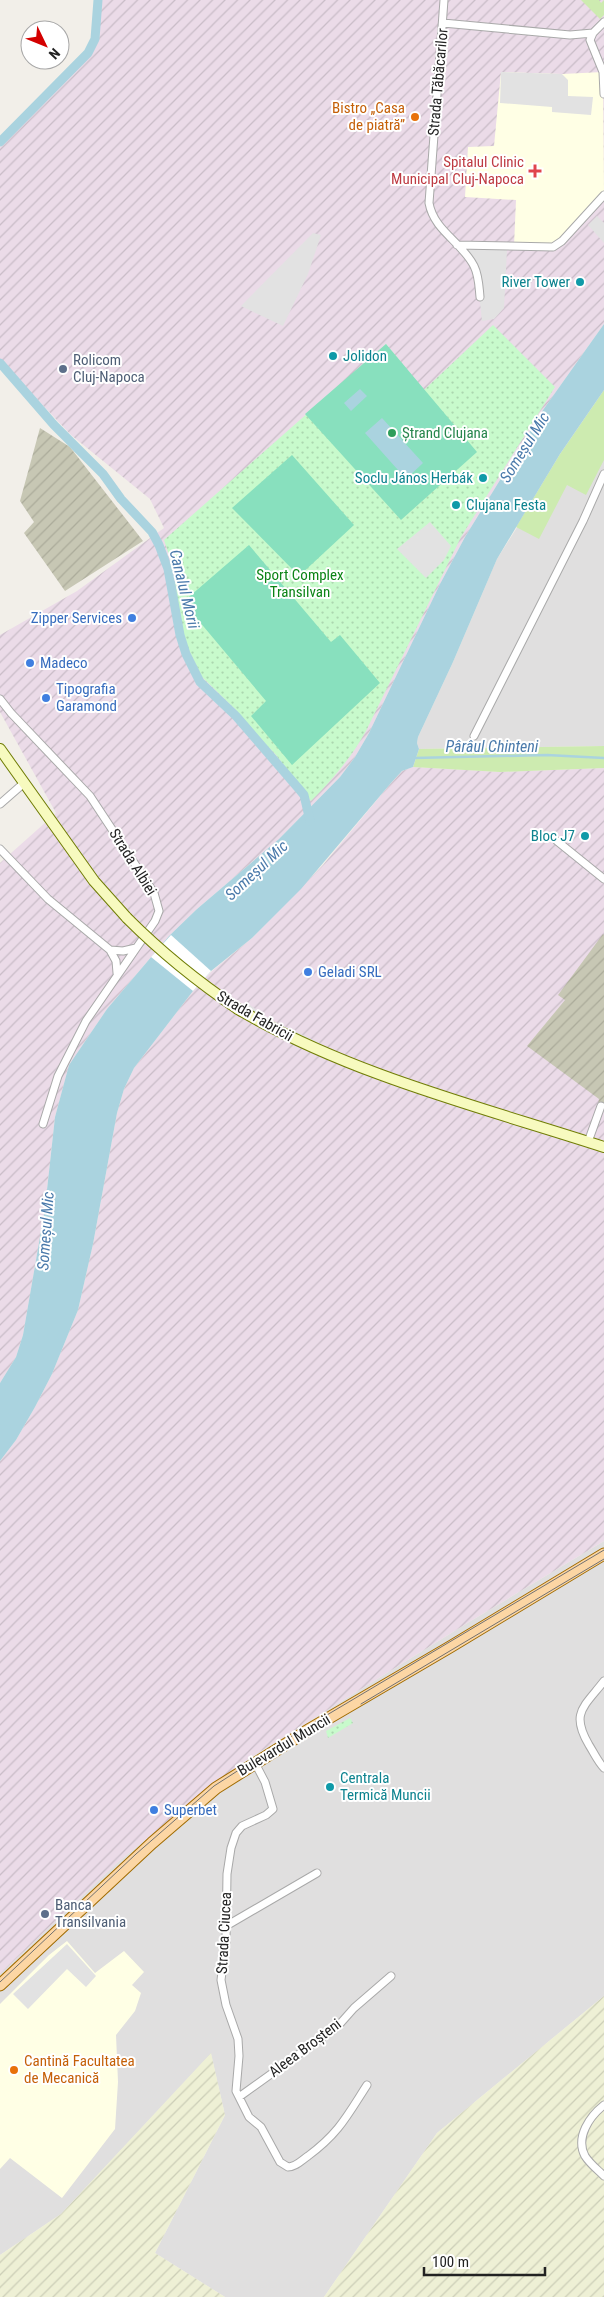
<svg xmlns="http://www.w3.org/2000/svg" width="604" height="2297" font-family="'Roboto Condensed',sans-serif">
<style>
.residential{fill:#e0dfdf}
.industrial{fill:url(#industrial-furrows)}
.education{fill:#ffffe5}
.construction{fill:url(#construction-furrows)}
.farmland{fill:url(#farmland-furrows)}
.grass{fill:#cdebb0}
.park{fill:url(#park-dots)}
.pitch{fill:#88e0be}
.parking{fill:#e2e2e2}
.water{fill:#aad3df}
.pier{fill:#fff}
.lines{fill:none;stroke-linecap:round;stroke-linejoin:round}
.stream{stroke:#aad3df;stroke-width:2.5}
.canal{stroke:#aad3df;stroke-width:9}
.minor-casing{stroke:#a9a9a9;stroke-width:9}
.secondary-casing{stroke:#707d05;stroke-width:12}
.primary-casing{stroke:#a06b00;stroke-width:13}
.minor{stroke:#fff;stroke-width:7}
.secondary{stroke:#f7fabf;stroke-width:10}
.primary{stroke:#fcd6a4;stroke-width:11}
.tram{stroke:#707070;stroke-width:1}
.secondary-bridge-casing{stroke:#707d05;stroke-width:12;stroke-linecap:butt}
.secondary-bridge{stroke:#f7fabf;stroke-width:10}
.food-dot{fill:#e8710a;stroke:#fff;stroke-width:2}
.health-dot{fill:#e0444e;stroke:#fff;stroke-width:2}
.culture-dot{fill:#0f9aa8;stroke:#fff;stroke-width:2}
.service-dot{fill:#5c6f8a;stroke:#fff;stroke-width:2}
.leisure-dot{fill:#2e9e5b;stroke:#fff;stroke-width:2}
.shop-dot{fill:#3f7fe0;stroke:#fff;stroke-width:2}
.labels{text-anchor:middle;stroke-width:4;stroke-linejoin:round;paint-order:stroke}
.street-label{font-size:15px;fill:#222;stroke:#fff}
.food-label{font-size:15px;fill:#c56008;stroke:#fff;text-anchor:end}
.health-label{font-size:15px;fill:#be3a42;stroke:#fff;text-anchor:end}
.culture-label{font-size:15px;fill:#0d838f;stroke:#fff;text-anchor:end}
.service-label{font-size:15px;fill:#4e5e75;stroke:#fff;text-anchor:start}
.leisure-label{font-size:15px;fill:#27864d;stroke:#fff;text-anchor:start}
.park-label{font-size:15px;fill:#0c8416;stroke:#fff}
.shop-label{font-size:15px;fill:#366cbe;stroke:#fff;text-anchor:start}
.water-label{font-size:16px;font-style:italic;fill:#4a7aab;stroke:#fff}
</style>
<defs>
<pattern id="industrial-furrows" width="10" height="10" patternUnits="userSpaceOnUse" patternTransform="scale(1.25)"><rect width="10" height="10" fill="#ebdbe8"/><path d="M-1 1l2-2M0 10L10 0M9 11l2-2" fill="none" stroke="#c9bcc7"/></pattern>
<pattern id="construction-furrows" width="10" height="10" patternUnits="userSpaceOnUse" patternTransform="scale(1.25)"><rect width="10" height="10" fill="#c7c7b4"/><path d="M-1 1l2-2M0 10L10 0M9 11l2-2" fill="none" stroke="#abab9a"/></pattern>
<pattern id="farmland-furrows" width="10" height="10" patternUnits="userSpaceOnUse" patternTransform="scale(1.25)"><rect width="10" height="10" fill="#eef0d5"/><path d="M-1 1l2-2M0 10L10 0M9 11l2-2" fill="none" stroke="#ccceb7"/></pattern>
<pattern id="park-dots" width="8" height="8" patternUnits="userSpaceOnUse" patternTransform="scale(1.25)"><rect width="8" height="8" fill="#c8facc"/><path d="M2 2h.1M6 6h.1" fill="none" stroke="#acd6af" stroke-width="1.8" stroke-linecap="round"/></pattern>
</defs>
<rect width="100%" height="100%" fill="#f2efe9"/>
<path class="residential" d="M604,390V746L419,749L417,743L418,737L453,662L497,559Z
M604,1541V1996L437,2133L324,2297H225L155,2253L225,2115L211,2054L61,2214L0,2255V1974L119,1861L242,1763L469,1622Z"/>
<path class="industrial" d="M101,0H604V324L543,410L465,537L440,584L369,733L355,757L340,777L279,839L197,909L169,936L107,1009L69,1065L55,1117L45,1208L23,1335L16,1357L0,1383V863L56,813L0,712V635L77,591L164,528L150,499L71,435L0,360V147L90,55L99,40Z
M413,767L500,772L604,768V1541L469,1622L242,1763L119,1861L0,1974V1461L16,1440L35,1407L52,1374L78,1310L93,1244L117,1113L124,1089L134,1068L193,991L212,971L252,938L323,865L391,783L402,771Z"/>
<path class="education" d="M501,72L562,74L603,72L604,195L553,247L514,246L516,200L465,197L468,147L494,146Z
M67,1941L95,1973L124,1951L144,1972L132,1985L141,1993L135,2011L116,2035L118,2082L115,2129L62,2198L10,2158L0,2169V2004L49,1955Z"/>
<path class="construction" d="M40,428L70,447L143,541L65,591L24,533L34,522L20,501Z
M603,934L604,935V1107L598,1104L599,1099L527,1046L565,1000L558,995Z"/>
<path class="farmland" d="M604,1996V2297H324L437,2133Z
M211,2053L225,2115L155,2253L225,2297H0V2255L61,2214Z"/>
<path class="grass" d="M581,0H599L601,3L604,0V15L600,19Z
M604,390V460L586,495L567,485L539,539L516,527L560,454Z
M604,746V768L500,772L413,767L419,749Z"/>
<path class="park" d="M493,325L555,387L461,537L366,731C351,758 333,779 311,801L276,755L244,722L237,711L202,677L186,644L178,606L173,567L164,540L386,344L424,390Z
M350,1718L353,1723L328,1738L326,1731Z"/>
<path class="pitch" d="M386,344L477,452L401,520L305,414Z
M292,455L354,525L299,576L232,508Z
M249,545L331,642L340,635L380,683L292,765L251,716L266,701L183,602Z"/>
<path class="parking" d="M501,72L562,74L568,80V96L593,97L591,115L552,112V107L500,103Z
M597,216L604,223V243L588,225Z
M313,233L321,235L308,274L283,326L241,306Z
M461,249L507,250L504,308L494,319L482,321L477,275Z
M430,522L451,546L444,560L426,578L397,549Z
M247,1003L269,1019L320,1043L314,1054L262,1028L239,1013Z
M67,1944L96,1976L86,1987L67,1969L28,2009L13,1994Z"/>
<path class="water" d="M604,324V390L560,454L497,559L453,662L418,737L417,743L419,749L413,767L402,771L391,783L301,889L252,938L211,971L193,991L134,1068L124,1089L117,1113L93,1244L78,1310L52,1374L35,1407L16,1440L0,1461V1383L16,1357L23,1335L45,1208L55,1117L69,1065L107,1009L169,936L197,909L279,839L340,777L355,757L369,733L440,584L465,537L543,410Z
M360,389L367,396L351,411L344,403Z
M382,418L423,463L406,479L365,433Z"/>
<path class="pier" d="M171,935L211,971L193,991L151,957Z"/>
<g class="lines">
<path class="stream" d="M414,758L547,755L604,758"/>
<path class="canal" d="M0,142L88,53L95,39L98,0
M0,363L54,425L103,474L121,499L152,532L159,545L168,569L180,635L186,654L200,682L236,716L299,789L304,795L310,821"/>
<g class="minor-casing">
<path id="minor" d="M444,0L429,203C434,231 462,242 474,266C479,276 479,287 480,297
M604,22L593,33L590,40L603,72L604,94
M443,23L570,35L593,33
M457,245L553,247L562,241L604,195
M0,699L11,713L90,796L154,893L159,911L155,921L86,1021L58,1076L43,1124
M474,736L583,521L604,474
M0,804L24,783
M557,841L604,879
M0,849L48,899L110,950L116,961L117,973
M110,950L123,951L136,948
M588,1142L601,1106
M604,1681C584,1707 570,1713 589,1745C594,1753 598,1762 604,1768
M255,1763L265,1782L273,1809L266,1815L242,1826L236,1833L231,1848L227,1874L226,1941L221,1980L226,2005L238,2039L239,2056L236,2091L249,2117L261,2127L280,2162L288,2167C296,2167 302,2160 308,2156C339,2133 347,2116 367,2085
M226,1926L317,1873
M239,2097L338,2026L354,2008L391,1976
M604,2105C590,2116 575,2137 585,2156C590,2164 598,2170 604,2176"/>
</g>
<g class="secondary-casing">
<path id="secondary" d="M0,749L94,881L127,918
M238,1009C351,1075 481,1107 604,1147"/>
</g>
<g class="primary-casing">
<path id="primary" d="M0,1985L152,1843L216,1788L310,1729L450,1647L604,1554"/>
</g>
<use href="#minor" class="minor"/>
<use href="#secondary" class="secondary"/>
<use href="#primary" class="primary"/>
<path class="tram" d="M361,1704L604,1559
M0,1982L136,1854L214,1786L295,1734L604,1550"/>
<g class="secondary-bridge-casing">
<path id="secondary-bridge" d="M127,918C161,952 198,982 238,1009"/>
</g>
<use href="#secondary-bridge" class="secondary-bridge"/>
</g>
<g class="food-dot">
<circle cx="415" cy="117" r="5"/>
<circle cx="14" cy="2070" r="5"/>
</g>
<path class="health-dot" d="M532.5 163.5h5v5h5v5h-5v5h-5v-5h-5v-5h5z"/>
<g class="culture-dot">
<circle cx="580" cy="282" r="5"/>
<circle cx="333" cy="356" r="5"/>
<circle cx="483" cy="478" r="5"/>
<circle cx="456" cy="505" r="5"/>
<circle cx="585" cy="836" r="5"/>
<circle cx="330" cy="1787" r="5"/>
</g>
<g class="service-dot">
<circle cx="63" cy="369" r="5"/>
<circle cx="45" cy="1914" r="5"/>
</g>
<circle class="leisure-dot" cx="392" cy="433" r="5"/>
<g class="shop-dot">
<circle cx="132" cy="618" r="5"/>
<circle cx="30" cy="663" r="5"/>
<circle cx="46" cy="698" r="5"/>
<circle cx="308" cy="972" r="5"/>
<circle cx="154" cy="1810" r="5"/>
</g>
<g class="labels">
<g class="street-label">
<text transform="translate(438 82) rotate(-85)" y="5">Strada Tăbăcarilor</text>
<text transform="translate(133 862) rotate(58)" y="5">Strada Albiei</text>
<text transform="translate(255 1016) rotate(30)" y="5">Strada Fabricii</text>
<text transform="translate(284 1745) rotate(-31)" y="5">Bulevardul Muncii</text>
<text transform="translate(224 1933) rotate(-87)" y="5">Strada Ciucea</text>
<text transform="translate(305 2048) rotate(-37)" y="5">Aleea Broșteni</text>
</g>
<g class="food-label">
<text x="405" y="113">Bistro „Casa<tspan x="405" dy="17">de piatră”</tspan></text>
<text x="24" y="2066" text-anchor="start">Cantină Facultatea<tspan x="24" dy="17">de Mecanică</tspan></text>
</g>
<g class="health-label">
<text x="524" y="167">Spitalul Clinic<tspan x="524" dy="17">Municipal Cluj-Napoca</tspan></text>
</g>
<g class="culture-label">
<text x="570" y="287">River Tower</text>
<text x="343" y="361" text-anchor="start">Jolidon</text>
<text x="473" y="483">Soclu János Herbák</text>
<text x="466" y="510" text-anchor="start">Clujana Festa</text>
<text x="575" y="841">Bloc J7</text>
<text x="340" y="1783" text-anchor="start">Centrala<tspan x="340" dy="17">Termică Muncii</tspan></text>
</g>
<g class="service-label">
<text x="73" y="365">Rolicom<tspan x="73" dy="17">Cluj-Napoca</tspan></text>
<text x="55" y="1910">Banca<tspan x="55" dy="17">Transilvania</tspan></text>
</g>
<g class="leisure-label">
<text x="402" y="438">Ștrand Clujana</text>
</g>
<g class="park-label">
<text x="300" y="580">Sport Complex<tspan x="300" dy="17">Transilvan</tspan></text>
</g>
<g class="shop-label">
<text x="122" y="623" text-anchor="end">Zipper Services</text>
<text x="40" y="668">Madeco</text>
<text x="56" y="694">Tipografia<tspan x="56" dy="17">Garamond</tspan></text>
<text x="318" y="977">Geladi SRL</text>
<text x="164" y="1815">Superbet</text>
</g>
<g class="water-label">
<text transform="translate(524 447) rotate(-58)" y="6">Someșul Mic</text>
<text transform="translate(185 589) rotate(76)" y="6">Canalul Morii</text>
<text x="492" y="752">Pârâul Chinteni</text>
<text transform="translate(256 870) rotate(-43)" y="6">Someșul Mic</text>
<text transform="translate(45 1231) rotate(-86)" y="6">Someșul Mic</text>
</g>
</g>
<g transform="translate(45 45) rotate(133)"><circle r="24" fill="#ffffff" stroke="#a7a7a7"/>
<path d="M0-4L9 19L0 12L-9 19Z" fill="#d40000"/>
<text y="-8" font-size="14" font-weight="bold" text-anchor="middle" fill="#222222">N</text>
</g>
<path d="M424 2267v8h121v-8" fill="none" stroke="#222222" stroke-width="2.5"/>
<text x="432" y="2267" font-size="15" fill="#222222" stroke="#ffffff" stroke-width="4" paint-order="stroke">100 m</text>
</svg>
